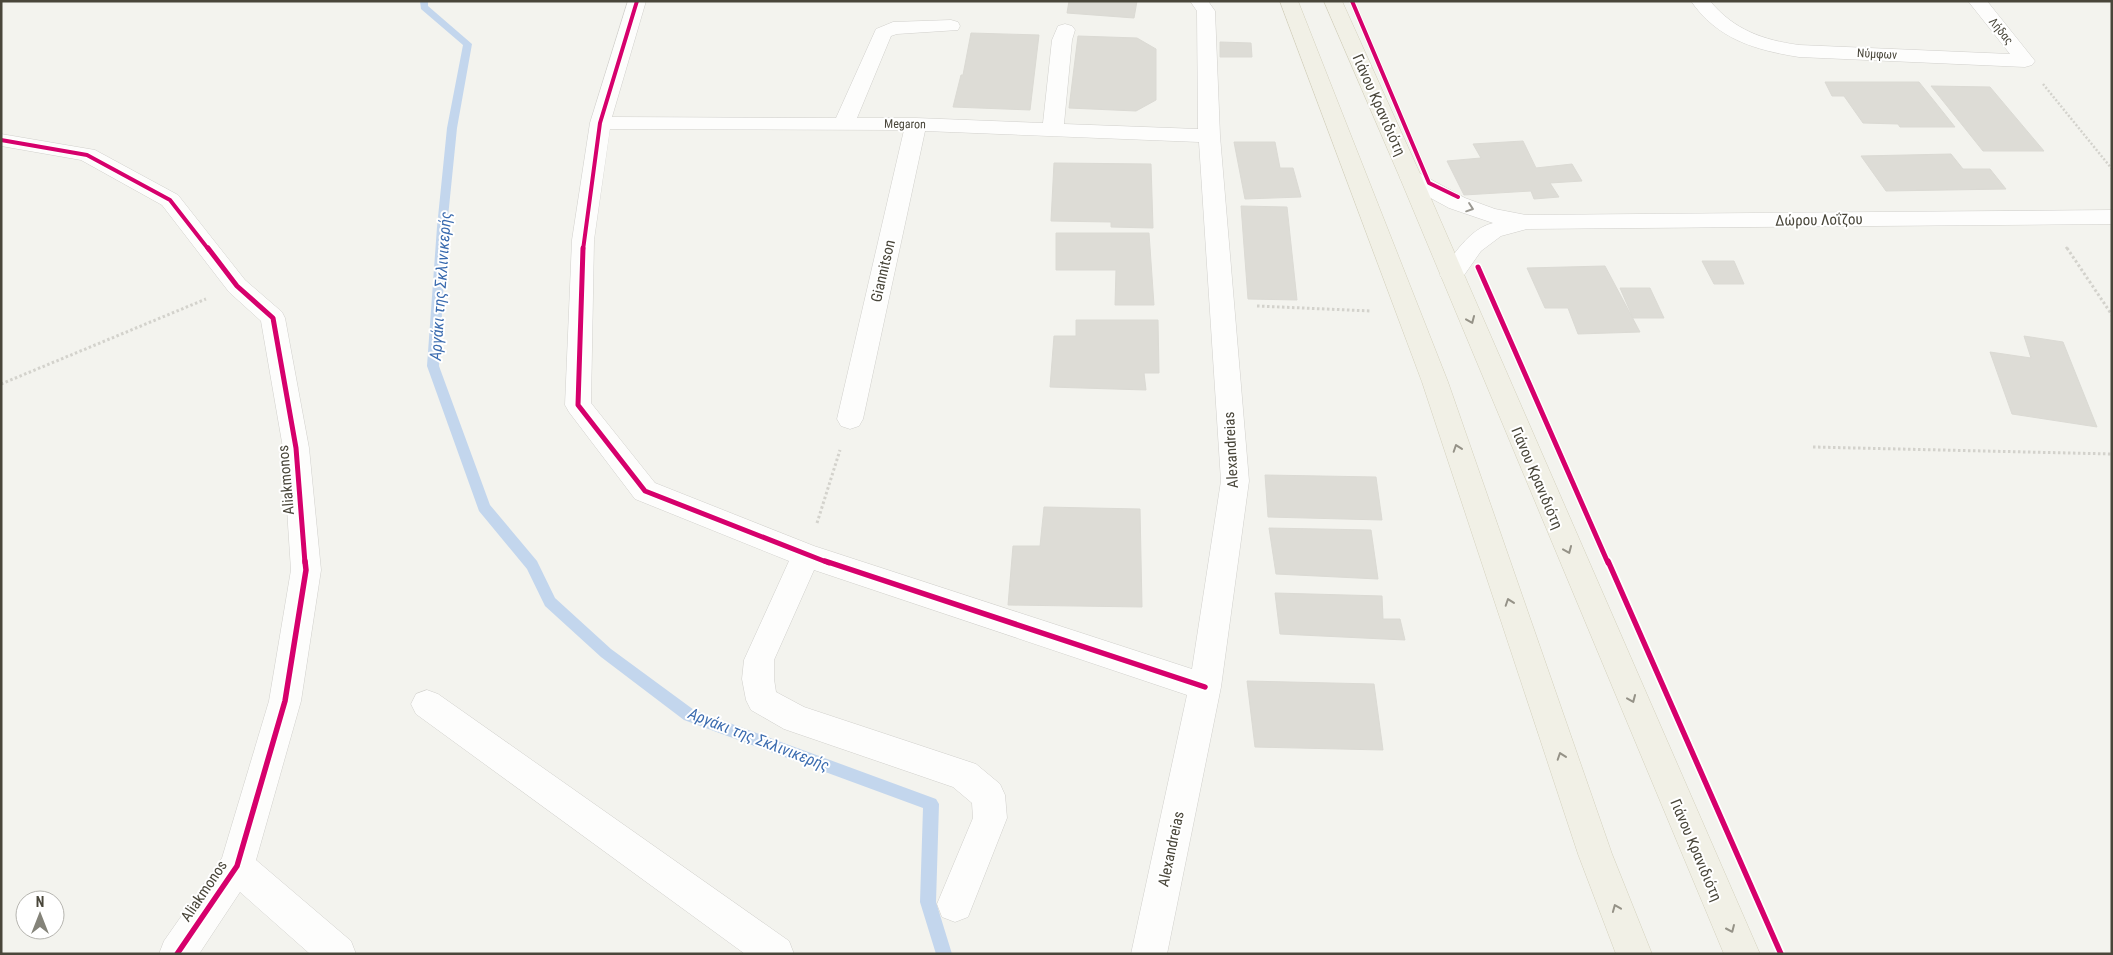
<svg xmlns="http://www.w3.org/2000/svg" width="2113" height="955" font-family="'Roboto Condensed',sans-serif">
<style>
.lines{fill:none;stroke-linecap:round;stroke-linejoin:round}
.stream{fill:#c3d6ed;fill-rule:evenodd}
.building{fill:#dddcd6;stroke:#dbdad4}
.minor-casing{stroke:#d1d0cc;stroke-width:1}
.major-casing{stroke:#d4d1bd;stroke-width:1}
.path-far1{stroke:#d3d2cc;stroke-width:2.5;stroke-dasharray:2 2;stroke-linecap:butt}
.path{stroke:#d3d2cc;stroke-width:3;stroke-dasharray:2.5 2.5;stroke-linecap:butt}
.minor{fill:#fdfdfc;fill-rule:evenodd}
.major{fill:#f1f0e6;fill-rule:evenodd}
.cycleway-far2-casing{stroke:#fff;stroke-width:6}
.cycleway-far1-casing{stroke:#fff;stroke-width:8}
.cycleway-casing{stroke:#fff;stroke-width:9}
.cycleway-far2{stroke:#d6006c;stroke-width:4}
.cycleway-far1{stroke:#d6006c;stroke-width:5}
.cycleway{stroke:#d6006c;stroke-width:5.5}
.oneway{stroke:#9a9891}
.oneway2{stroke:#959287}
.labels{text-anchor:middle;stroke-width:4;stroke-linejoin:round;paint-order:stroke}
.far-street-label{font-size:12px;fill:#49463a;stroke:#fff}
.street-label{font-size:15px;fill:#49463a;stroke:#fff}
.water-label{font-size:16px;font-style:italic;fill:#3a6baf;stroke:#fff}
</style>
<rect width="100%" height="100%" fill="#f3f3ee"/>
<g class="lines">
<path class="stream" d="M420,1H428V6L472,44L457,128L447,227L439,366L490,505L537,561L555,598L611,649L694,710L936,799L939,804L936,902L952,954H936L920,902L923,808L684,720L601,657L545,606L527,569L479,511L427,366L437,227L447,128L463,45L421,9Z"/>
</g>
<path class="building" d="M1069,1H1137L1134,18L1067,13Z
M971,33L1039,35L1030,110L953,107L961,75H963Z
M1078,36L1137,38L1156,49V100L1136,111L1069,108Z
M1220,42L1251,43L1252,57H1220Z
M1825,82H1919L1955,127H1900L1898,124L1863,123L1844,96H1832Z
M1931,86L1990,87L2044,151H1983Z
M1523,141L1536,168L1572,164L1582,181L1550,183L1559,197L1534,199L1531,191L1464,195L1447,161L1481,158L1473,144Z
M1234,142H1275L1280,168H1293L1301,197L1245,199Z
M1951,154L1963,169H1990L2006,189L1886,191L1861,156Z
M1054,163L1151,164L1153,228L1111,227V222L1051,221Z
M1241,206L1287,207L1297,300L1248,299Z
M1056,233H1149L1154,305H1115L1116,270H1056Z
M1702,261H1734L1744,284H1714Z
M1605,266L1640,332L1578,334L1568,308H1545L1527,268Z
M1620,288H1650L1664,318H1633Z
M1076,320H1158L1159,373H1144L1146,390L1050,387L1054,336H1076Z
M2024,336L2063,342L2097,427L2012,414L1990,352L2031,358Z
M1265,475L1376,477L1382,520L1268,517Z
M1044,507L1140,509L1142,607L1008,605L1013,546H1040Z
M1269,528L1371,530L1378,579L1276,574Z
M1275,593L1382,596L1383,619H1400L1405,640L1280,634Z
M1247,681L1374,684L1383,750L1255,747Z"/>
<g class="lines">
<g class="minor-casing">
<path id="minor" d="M628,1H646L612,117L836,118L876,29L893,22L951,20L958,22L960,26L958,30L897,34L891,36L857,118H916L1043,123L1052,40L1058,26L1065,24L1072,26L1075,30L1072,40L1064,124L1198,129L1197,11L1190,1H1208L1215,11L1220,136L1249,481L1221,687L1167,954H1131L1187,695L814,570L774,660V679L776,692L804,707L976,764L1000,784L1005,795L1007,818L968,917L955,922L942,917L937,904L973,818L972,803L953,787L784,729L751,710L746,700L742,679L744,660L789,561L635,499L569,412L565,405L572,240L590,123ZM610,129L904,130L837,419L841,426L850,429L859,426L863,419L925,131L1199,142L1221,481L1192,669L814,546L655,483L591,403L594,240Z
M1691,1H1710C1734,30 1763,40 1799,45L2010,54L1968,1H1987L2035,61L2032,65L2025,67L1799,57C1755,50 1717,39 1691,1Z
M1,134L95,150L178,195L245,280L282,312L285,318L309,448L321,570L301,701L256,860L351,941L356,954H310L240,892L199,954H159L164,941L222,858L269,701L291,570L283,448L261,321L229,292L162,205L81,160L1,146Z
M1411,171L1419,173L1465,198L1495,209L1526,215L2112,210V224L1527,229L1501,236L1481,251L1460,281L1452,283L1444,281L1440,275C1453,255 1469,229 1493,223L1449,208L1403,183L1400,178L1403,173Z
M427,690L438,694L789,941L794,954H745L416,714L411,704L416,694Z"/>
</g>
<g class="major-casing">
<path id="major" d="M1280,1H1298L1448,382L1612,854L1652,954H1616L1578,854L1422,382Z
M1324,1H1342L1422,178L1760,954H1724L1400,178Z"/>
</g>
<path class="path-far1" d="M2043,84L2112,169
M2066,247L2068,250"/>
<path class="path" d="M2067,248L2112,315
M1257,306L1371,311
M1,384L206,299
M1813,447L2112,454
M817,523L840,450"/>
<use href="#minor" class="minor"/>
<use href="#major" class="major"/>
<g class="cycleway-far2-casing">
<path id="cycleway-far2" d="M1352,1L1429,183L1458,197
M1,140L87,155L170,200L209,250
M583,250L600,123L637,1"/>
</g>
<g class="cycleway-far1-casing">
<path id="cycleway-far1" d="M208,248L237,286L273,318L296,448L305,563
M583,248L578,405L645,491L829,563
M1478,267L1608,563"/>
</g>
<g class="cycleway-casing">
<path id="cycleway" d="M825,561L1205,687
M1608,561L1781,954
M177,954L237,866L285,701L306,570L305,561"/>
</g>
<use href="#cycleway-far2" class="cycleway-far2"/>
<use href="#cycleway-far1" class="cycleway-far1"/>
<use href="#cycleway" class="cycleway"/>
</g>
<defs><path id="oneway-chevron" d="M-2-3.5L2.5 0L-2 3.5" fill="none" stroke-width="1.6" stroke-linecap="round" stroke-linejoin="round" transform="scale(1.25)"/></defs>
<use class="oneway" href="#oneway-chevron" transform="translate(1470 208) rotate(19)"/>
<g class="oneway2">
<use href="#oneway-chevron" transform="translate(1471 320) rotate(67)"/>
<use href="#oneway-chevron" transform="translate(1457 448) rotate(-109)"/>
<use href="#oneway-chevron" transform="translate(1568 550) rotate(67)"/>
<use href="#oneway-chevron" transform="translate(1509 602) rotate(-109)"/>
<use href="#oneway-chevron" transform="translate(1632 699) rotate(67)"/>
<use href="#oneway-chevron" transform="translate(1561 756) rotate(-109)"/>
<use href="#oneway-chevron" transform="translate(1616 908) rotate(-112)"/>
<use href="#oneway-chevron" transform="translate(1731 929) rotate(66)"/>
</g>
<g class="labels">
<g class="far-street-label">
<text transform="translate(2001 31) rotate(51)" y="4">Λήδας</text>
<text transform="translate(1877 54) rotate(3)" y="4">Νύμφων</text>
<text transform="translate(905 124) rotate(1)" y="4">Megaron</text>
</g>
<g class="street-label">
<text transform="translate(1379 105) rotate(66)" y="5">Γιάνου Κρανιδιότη</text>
<text transform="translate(1819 220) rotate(-1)" y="5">Δώρου Λοΐζου</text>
<text transform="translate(883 271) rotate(-77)" y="5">Giannitson</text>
<text transform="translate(1231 450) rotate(-93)" y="5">Alexandreias</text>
<text transform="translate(1537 478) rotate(67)" y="5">Γιάνου Κρανιδιότη</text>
<text transform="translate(286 480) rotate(-95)" y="5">Aliakmonos</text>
<text transform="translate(1171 849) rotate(-78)" y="5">Alexandreias</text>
<text transform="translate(1696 850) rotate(67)" y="5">Γιάνου Κρανιδιότη</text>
<text transform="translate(204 891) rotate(-56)" y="5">Aliakmonos</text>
</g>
<g class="water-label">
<text transform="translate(440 286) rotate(-86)" y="6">Αργάκι της Σκλινικερής</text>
<text transform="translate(759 739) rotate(21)" y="6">Αργάκι της Σκλινικερής</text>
</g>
</g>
<rect width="2113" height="955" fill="none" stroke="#49463a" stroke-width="5"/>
<g transform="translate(40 915)"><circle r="24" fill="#ffffff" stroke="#b6b5b0"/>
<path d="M0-4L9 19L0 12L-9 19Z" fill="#848379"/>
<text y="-8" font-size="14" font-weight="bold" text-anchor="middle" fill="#49463a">N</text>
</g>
</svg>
